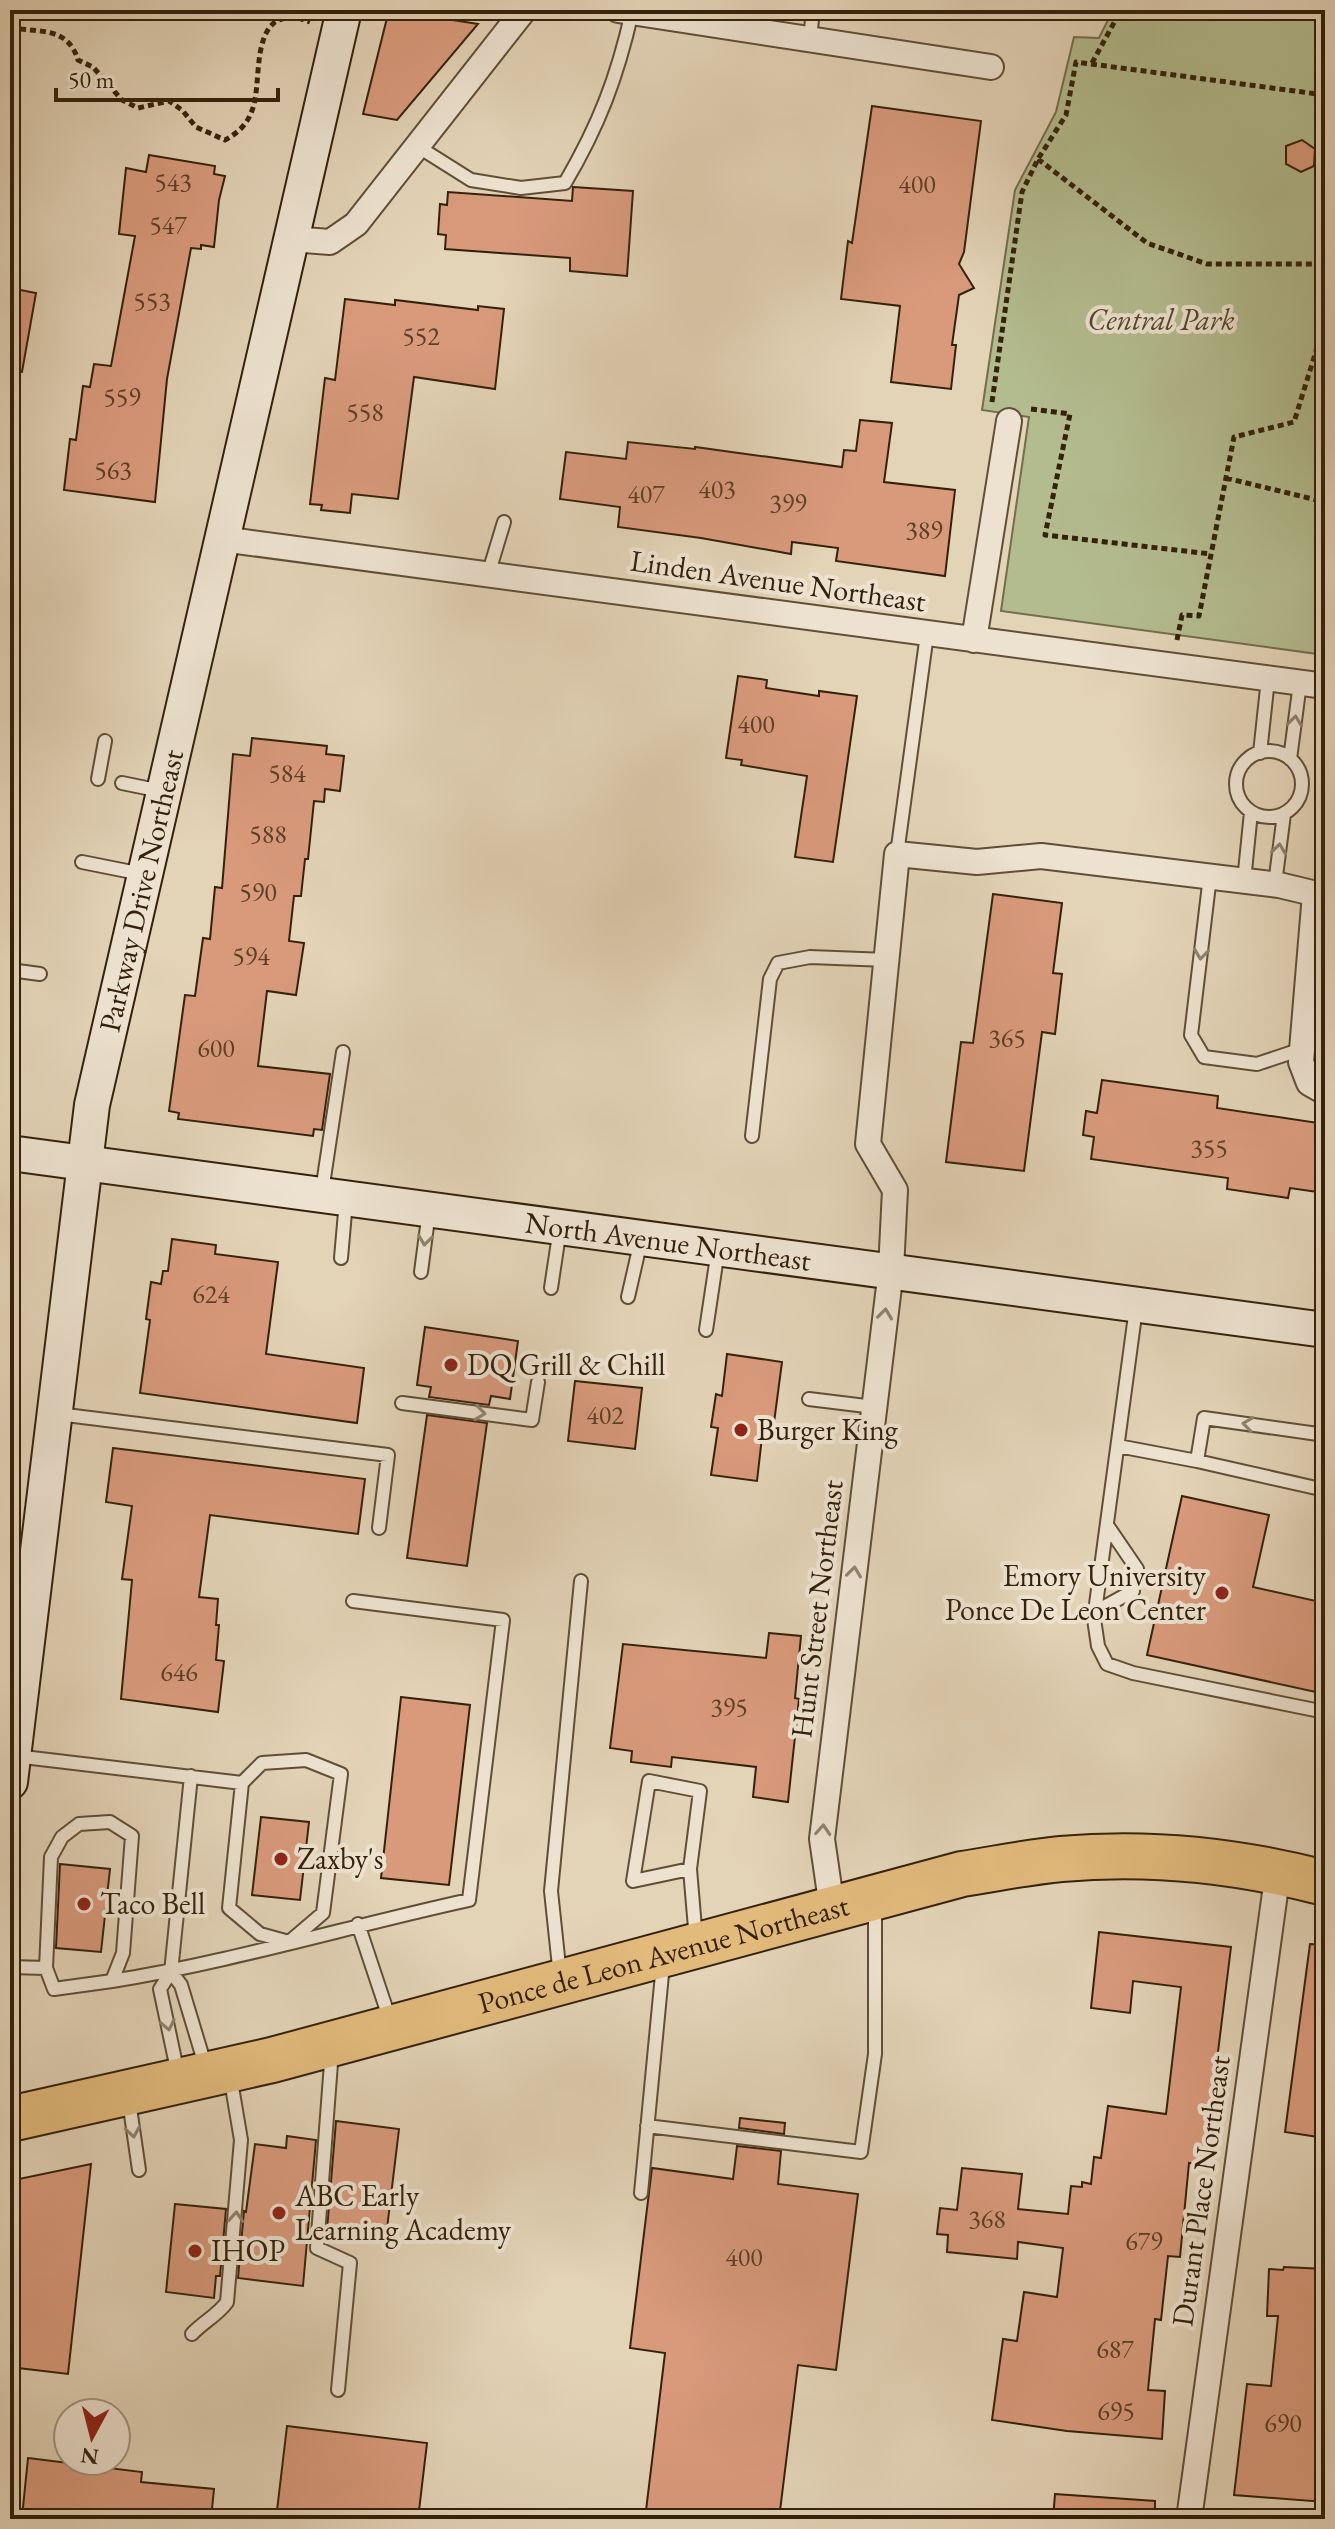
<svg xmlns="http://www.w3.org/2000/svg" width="1335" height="2529" font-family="'EB Garamond',serif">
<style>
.green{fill:#b3bc8f;stroke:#746e4d;stroke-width:2}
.building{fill:#d99a7c;stroke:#34210b;stroke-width:2}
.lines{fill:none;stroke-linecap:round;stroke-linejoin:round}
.lane-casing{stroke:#604e36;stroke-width:16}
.street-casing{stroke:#604e36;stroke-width:28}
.secondary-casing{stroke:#34210b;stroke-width:38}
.highway-casing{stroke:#34210b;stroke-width:48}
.path{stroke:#34210b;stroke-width:5;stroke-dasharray:6 4;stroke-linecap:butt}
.lane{stroke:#ede2d0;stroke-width:12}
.street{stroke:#ede2d0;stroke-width:24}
.secondary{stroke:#ede2d0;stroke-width:34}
.highway{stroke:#e2ba7c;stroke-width:44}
.oneway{stroke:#90826e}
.poi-dot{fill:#8f2418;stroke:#ede2d0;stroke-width:3}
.labels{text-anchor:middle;stroke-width:8;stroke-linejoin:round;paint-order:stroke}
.number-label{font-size:26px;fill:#5d3f27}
.park-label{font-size:30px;font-style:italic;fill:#54482c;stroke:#ede2d0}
.street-label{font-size:30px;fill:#34210b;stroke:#ede2d0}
.poi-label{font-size:30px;fill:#34210b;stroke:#ede2d0;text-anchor:start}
</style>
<rect width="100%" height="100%" fill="#e3d3b7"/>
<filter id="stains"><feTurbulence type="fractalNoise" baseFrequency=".0025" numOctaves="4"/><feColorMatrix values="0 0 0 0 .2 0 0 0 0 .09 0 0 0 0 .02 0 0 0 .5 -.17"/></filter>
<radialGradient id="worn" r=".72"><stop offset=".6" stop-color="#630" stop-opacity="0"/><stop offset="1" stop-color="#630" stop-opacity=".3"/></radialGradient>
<path class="green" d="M1113,10H1325V655L1001,611L1029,417L982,410L1015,190L1056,112L1074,37L1099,38Z"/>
<path class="building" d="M389,10L478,24L397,120L363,114Z
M872,106L981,121L964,252L959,264L974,288L959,295L952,345H956L951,389L891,382L900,306L841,299L848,241L852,243Z
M1302,140L1315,149L1314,166L1301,172L1286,164V146Z
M149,155L215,166L214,174L225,176L219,200L214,247L201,245V249L191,248L167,379L155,502L64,490L70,439L76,440L83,386L90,387L94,364L111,366L135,236L119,234L126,168L146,172Z
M573,187L633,191L627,276L570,271V258L445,249L446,235L438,234L440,204L447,205L448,192L572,201Z
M10,288L36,293L22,372L10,371Z
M345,299L395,305V300L478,310V306L504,309L495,389L414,377L398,499L352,494L350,513L321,510L322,505L310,504L325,378L335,380Z
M860,420L892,423L884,482L955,490L945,576L836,561L838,548L792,542L791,554L701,538L618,527L620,507L560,499L566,452L626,459L628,442L695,449V447L842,467L844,450L856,451Z
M738,676L767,680L766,688L819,696V691L857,696L833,862L795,857L807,776L741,765L742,760L726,758Z
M252,738L327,746L326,754L344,756L340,791L325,789L324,802L314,801L308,859H305L301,896H294L289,941L304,943L296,995L267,991L258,1066L330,1074L322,1130L314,1129L313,1136L178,1119L179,1113L169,1111L185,995L195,996L203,938L210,939L215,887L222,888L233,754L250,756Z
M993,894L1062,903L1053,973L1062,974L1055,1034L1042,1032L1024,1171L946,1162L961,1042L973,1043Z
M1102,1080L1218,1096L1217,1108L1325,1124V1193L1290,1188L1288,1198L1227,1189L1228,1178L1091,1159L1094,1137L1083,1135L1086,1111L1097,1113Z
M172,1239L216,1245L215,1254L278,1262L266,1354L364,1368L357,1423L140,1393L150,1320L146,1319L151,1282L161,1284L163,1271H168Z
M425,1327L518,1341L510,1399L491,1396L489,1405L429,1397L431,1387L417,1385Z
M727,1354L782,1362L772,1438L762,1437L757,1481L711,1475L718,1428L711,1427L716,1394L722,1396Z
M575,1381L642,1388L635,1449L568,1441Z
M427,1415L487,1423L467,1566L407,1558Z
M113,1448L365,1479L358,1534L210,1515L199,1597L218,1599L216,1625H219L216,1660L224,1661L218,1712L121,1699L132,1580L122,1579L132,1506L106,1502Z
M1182,1496L1269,1515L1253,1587L1325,1603V1694L1147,1655Z
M769,1633L801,1636L795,1698L799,1699L788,1802L753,1797L756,1767L672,1757L671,1767L631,1762L632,1751L610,1748L623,1644L766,1658Z
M401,1697L470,1705L449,1885L381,1878Z
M261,1817L309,1822L300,1900L252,1895Z
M60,1864L110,1869L101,1952L56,1948Z
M1099,1932L1231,1947L1204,2165L1189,2163L1180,2257L1168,2256L1161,2320L1155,2319L1148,2390L1165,2391L1162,2439L1067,2431L992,2420L1003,2339L1017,2341L1024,2292L1057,2297L1063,2248L1018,2242L1017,2259L947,2252L948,2235L937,2234L940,2208L957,2210L962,2168L1022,2174L1018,2209L1068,2214L1071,2186L1082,2187V2182L1091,2184L1094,2157L1101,2158L1108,2106L1166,2114L1181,1987L1133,1981L1130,2013L1091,2008Z
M1310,1944L1325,1945V2138L1285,2132Z
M740,2118L785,2123L784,2134L739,2128Z
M336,2121L399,2129L386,2237L327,2230Z
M287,2136L316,2140L303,2286L238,2278L244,2211L246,2212L255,2144L286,2148Z
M737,2146L781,2151L778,2184L858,2194L836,2370L798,2365L779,2519H645L665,2353L630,2348L652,2168L733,2179Z
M91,2164L68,2374L10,2367V2220L14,2180Z
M175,2204L226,2209L220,2276H216L214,2298L166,2292Z
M1284,2267L1325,2269V2502L1234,2495L1247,2384L1271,2386L1278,2316H1267L1269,2269L1283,2270Z
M287,2426L427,2443L418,2519H276Z
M28,2458L142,2472L141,2482L214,2489L211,2519H41L22,2517Z
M1055,2494L1155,2501V2519H1053Z"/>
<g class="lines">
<g class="lane-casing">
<path id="lane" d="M810,39L813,10
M417,146L471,180L521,188L565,183C599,125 617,78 632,12
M488,575L504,522
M1236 784a33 33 0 1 1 66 0a33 33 0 1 1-66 0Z
M1260,753L1268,679
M1290,759L1300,683
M98,779L105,741
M122,783L161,791
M897,854L927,634
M82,862L142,874
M1210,876L1191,1035L1204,1057L1257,1064L1302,1049
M1244,881L1251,812
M1275,884L1284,814
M10,970L40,974
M752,1136L770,979L778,963L810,957L887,960
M322,1191L343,1052
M341,1258L346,1201
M421,1272L429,1211
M551,1288L560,1228
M628,1297L641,1240
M1136,1308L1094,1619L1098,1646L1107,1664L1133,1673L1325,1712
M706,1330L718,1250
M809,1399L874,1407
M402,1403L532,1420L538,1382
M58,1414L388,1455L379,1528
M1325,1435L1204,1418L1197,1461L1325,1490
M1118,1446L1197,1461
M1107,1525L1137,1569
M1095,1612L1133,1591
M15,1756L242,1783
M306,1760L341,1774L323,1913L289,1942L260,1934L229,1908L242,1783L262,1763Z
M110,1822L132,1836L123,1953L112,1981L54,1989L46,1968L51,1857L62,1837L79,1824Z
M690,1869L700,1791L649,1781L633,1881L690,1869L696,1940
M358,1924L390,2020
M10,1967L46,1968
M171,1972L181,1985L206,2068
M560,1976L551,1891L581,1581
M112,1981C231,1962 350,1926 469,1900L503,1620L353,1601
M332,2050L317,2248L350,2263L338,2390
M178,2074L160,1989L171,1972L191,1776
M129,2101L139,2170
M647,2126L861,2152L875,2054V1904
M641,2193L663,1964
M192,2334C203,2322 218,2315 227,2302L241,2140L230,2075
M602,2518V2519"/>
</g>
<g class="street-casing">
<path id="street" d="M618,10L991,67
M291,239L330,242L356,224L524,10
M222,539L1325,686
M974,640L1009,421
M1315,894L1301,1062L1309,1083L1325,1092
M832,1908L822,1839L891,1270L895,1190L868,1144L897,854L977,862L1041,856L1279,885L1325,896
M1189,2519L1278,1871"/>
</g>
<g class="secondary-casing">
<g id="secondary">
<path id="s1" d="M10,1153L1325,1330"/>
<path id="s2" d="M10,1782L92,1105L344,10"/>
</g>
</g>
<g class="highway-casing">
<g id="highway">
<path id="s3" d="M10,2119L272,2060L962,1874C995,1869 1028,1862 1061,1859C1148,1851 1240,1861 1325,1883"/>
</g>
</g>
<path class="path" d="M10,28C40,32 68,27 78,60L93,67L122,100L138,108L169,101L182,110L196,127L225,140C236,134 246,126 251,113C262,90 252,40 275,22C280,19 288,17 293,16L310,22
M1092,63L1121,10
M1038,159L1147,243L1207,264H1317L1325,268
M992,402L1022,192L1038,159L1066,115L1076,62L1325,95
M1031,409L1070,414L1045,535L1211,554
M1226,478L1325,502
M1177,640L1182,615L1199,616L1234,437L1294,422L1325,322"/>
<use href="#lane" class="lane"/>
<use href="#street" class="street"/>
<use href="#secondary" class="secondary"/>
<use href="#highway" class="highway"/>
</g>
<defs><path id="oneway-chevron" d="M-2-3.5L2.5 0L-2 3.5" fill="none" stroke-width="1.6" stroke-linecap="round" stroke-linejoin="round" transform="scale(2)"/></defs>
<g class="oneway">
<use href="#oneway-chevron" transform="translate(1295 721) rotate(-83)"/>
<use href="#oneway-chevron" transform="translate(1279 849) rotate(-83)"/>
<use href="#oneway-chevron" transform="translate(1201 954) rotate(97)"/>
<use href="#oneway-chevron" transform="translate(425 1240) rotate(98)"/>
<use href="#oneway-chevron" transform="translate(885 1314) rotate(-83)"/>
<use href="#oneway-chevron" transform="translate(480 1413) rotate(7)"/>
<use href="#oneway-chevron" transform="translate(1248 1424) rotate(-172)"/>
<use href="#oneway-chevron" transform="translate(854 1572) rotate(-83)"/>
<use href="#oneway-chevron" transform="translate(823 1830) rotate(-86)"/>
<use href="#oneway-chevron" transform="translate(168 2025) rotate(78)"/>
<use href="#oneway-chevron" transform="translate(133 2132) rotate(81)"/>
<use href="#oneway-chevron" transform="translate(236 2217) rotate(-86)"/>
</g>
<g class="poi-dot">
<circle cx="451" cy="1365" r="8"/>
<circle cx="741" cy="1430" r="8"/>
<circle cx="1222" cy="1593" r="8"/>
<circle cx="281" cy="1859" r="8"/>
<circle cx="84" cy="1904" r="8"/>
<circle cx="279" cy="2213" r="8"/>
<circle cx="195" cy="2251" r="8"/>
</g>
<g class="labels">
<g class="number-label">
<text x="173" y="191">543</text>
<text x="917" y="193">400</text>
<text x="168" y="234">547</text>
<text x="152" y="310">553</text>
<text x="421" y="345">552</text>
<text x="122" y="406">559</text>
<text x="365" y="421">558</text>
<text x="113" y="479">563</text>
<text x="717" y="498">403</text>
<text x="646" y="503">407</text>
<text x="788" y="512">399</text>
<text x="924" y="539">389</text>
<text x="756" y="733">400</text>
<text x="287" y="782">584</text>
<text x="268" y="843">588</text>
<text x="258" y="901">590</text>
<text x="251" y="965">594</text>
<text x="1007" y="1047">365</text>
<text x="216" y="1057">600</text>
<text x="1209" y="1157">355</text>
<text x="211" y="1303">624</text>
<text x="605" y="1424">402</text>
<text x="179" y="1681">646</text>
<text x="729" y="1716">395</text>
<text x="987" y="2228">368</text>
<text x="1144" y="2250">679</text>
<text x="744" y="2266">400</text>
<text x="1115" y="2358">687</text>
<text x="1116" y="2420">695</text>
<text x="1283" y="2432">690</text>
</g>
<g class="park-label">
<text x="1161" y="330">Central Park</text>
</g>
<g class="street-label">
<text transform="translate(778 581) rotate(8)" y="10">Linden Avenue Northeast</text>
<text dy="10" stroke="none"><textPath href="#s2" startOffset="902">Parkway Drive Northeast</textPath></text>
<text dy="10" stroke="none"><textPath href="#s1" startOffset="664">North Avenue Northeast</textPath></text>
<text transform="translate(817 1609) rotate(-83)" y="10">Hunt Street Northeast</text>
<text dy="10" stroke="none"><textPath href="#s3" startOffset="674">Ponce de Leon Avenue Northeast</textPath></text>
<text transform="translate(1201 2191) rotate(-82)" y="10">Durant Place Northeast</text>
</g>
<g class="poi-label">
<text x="467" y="1375">DQ Grill &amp; Chill</text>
<text x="757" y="1440">Burger King</text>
<text x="1206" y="1586" text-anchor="end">Emory University<tspan x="1206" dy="34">Ponce De Leon Center</tspan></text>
<text x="297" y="1869">Zaxby's</text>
<text x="100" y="1914">Taco Bell</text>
<text x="295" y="2206">ABC Early<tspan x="295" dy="34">Learning Academy</tspan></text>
<text x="211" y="2261">IHOP</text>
</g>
</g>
<rect width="1335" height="2529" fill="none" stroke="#e3d3b7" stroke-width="40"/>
<rect x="12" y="12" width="1311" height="2505" fill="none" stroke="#34210b" stroke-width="4"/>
<rect x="20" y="20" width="1295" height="2489" fill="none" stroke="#34210b" stroke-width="2"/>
<g transform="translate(92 2437) rotate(187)"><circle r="38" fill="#ede2d0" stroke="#a39581" stroke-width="2"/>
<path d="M0-6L14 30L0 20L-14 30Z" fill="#8f2418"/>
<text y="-12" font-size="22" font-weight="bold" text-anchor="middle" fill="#34210b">N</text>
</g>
<path d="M56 88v12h222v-12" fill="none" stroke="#34210b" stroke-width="4"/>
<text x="68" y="88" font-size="24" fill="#34210b" stroke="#ede2d0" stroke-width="6" paint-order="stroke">50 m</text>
<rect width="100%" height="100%" filter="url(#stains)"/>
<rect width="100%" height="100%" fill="url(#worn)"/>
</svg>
